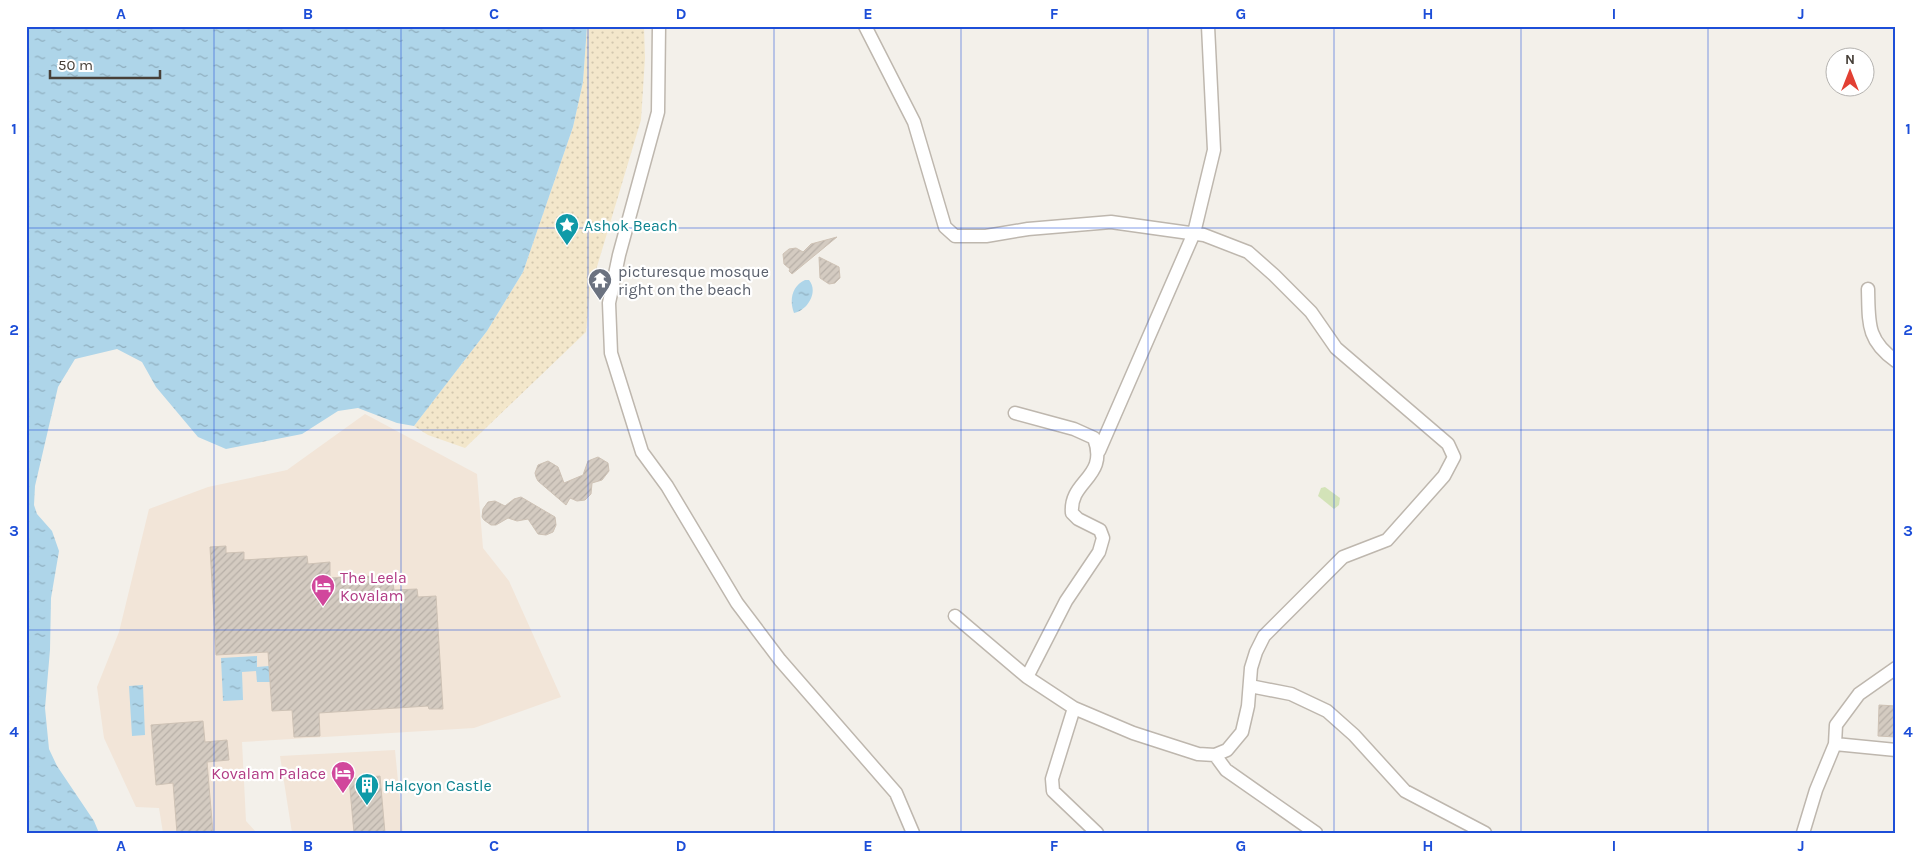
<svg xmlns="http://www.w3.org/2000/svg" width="1922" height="859" font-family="Karla,sans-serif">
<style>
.commercial{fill:#f2e5d8}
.sand{fill:url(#sand-dots)}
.park{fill:#d3e3b8}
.water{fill:url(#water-ripples)}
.building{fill:url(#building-hatch);stroke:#cec2b5}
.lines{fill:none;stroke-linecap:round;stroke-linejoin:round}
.minor-casing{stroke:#beb7ae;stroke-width:15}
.minor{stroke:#fff;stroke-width:12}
.grid{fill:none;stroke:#1d4ed8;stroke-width:1;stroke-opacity:0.55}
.labels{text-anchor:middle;stroke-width:4.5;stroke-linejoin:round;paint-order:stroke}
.culture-label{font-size:16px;fill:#0d838f;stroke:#fff;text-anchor:start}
.worship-label{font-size:16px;fill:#5b616d;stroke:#fff;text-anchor:start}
.hotel-label{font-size:16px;fill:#b23c85;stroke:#fff;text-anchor:start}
.neatline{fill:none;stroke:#1d4ed8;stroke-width:2}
.grid-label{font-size:16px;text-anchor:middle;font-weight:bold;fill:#1d4ed8}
</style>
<defs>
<pattern id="sand-dots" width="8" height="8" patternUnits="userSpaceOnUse" patternTransform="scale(1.25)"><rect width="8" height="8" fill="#f3e7cb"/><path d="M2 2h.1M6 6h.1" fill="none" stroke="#d2c7af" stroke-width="1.8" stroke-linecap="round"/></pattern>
<pattern id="water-ripples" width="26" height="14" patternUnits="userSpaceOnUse" patternTransform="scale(1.25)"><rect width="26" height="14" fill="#aed5e9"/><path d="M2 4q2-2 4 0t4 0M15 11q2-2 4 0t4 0" fill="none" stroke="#8faebe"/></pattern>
<pattern id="building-hatch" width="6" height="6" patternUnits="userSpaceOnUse" patternTransform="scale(1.25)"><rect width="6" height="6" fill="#d4cbc1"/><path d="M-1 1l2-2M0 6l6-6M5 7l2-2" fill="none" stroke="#b7afa7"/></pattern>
</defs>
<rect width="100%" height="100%" fill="#f3f0ea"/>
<path class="commercial" d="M365,414L477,474L483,548L509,581L561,697L474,728L242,742L246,821L257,833H163L159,808L136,807L104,738L97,687L119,632L149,509L208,487L287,470Z
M395,750L403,833H292L280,756Z"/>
<path class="sand" d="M587,26H644L645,58L641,120L590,290L586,332L465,448L428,435L414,426L487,331L523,272L573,127L583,82Z"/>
<path class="park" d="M1325,487L1340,498L1339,505L1334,509L1318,496L1321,488Z"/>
<path class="water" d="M26,26H587L583,82L573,127L523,272L487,331L414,426L397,423L358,408L338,411L302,434L226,449L198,437L156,387L142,362L117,349L75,359L58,387L35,486L34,505L37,514L52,531L59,551L51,598L50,650L45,708L49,749L57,766L94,821L99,833H26Z
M805,280H809C819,292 807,311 794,313C789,300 792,286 805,280Z
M257,656V667L269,666L270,682H257L256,671L242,672L243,700L223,701L221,658Z
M143,685L145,735L132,736L129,686Z"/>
<path class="building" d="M837,237L792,274L789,271L790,269L784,264L783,254L789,249L796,248L803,252L811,244Z
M819,257L839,267L840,278L835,283L829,284L820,278Z
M598,457L608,463L609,471L602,480L592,483L591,494L585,500L577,501L570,498L566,505L538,481L536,477L535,473L538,465L548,461L558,467L564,483L583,475L588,461Z
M521,497L555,517L556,525L553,532L546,535L538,534L528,519L517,521L508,518L496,525H491L484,520L482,517L483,509L488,502L495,501L505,506L514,499Z
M226,546V553L244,552V560L307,556L308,564L330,562V578L373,576L374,584L393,583L394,590L417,589L418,597L436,596L443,709H429L428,706L319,713L320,736L294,737L292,710L272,711L268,652L216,655L210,547Z
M1879,705L1896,706V737L1878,736Z
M203,721L205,742L227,740L229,760L207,762L213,833H177L173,783L156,785L151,725Z
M380,776L385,833H354L349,779Z"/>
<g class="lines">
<g class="minor-casing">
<path id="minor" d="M659,26L658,112L619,255L609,303L611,353L642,452L667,486L737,603L780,660L896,793L913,833
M865,26L914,122L945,227L955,236H986L1028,229L1111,222L1204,235L1248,252L1274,275L1311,312L1336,348L1448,444L1454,457L1444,476L1387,540L1343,557L1264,636L1256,652L1251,668L1248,706L1242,732L1227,750L1215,755L1198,754L1133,733L1074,708L1027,677L955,616
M1868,289C1869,322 1866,340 1896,361
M1015,413L1074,429L1094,438C1109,478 1069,480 1072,513L1078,519L1100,530L1103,538L1099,552L1066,601L1027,677
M1099,451L1194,233L1214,150L1208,26
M1250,686L1291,694L1327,711L1354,735L1405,791L1485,833
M1074,708L1052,779L1053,791L1097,833
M1835,744L1896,750
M1215,755L1226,770L1316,833
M1803,833L1816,790L1835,744L1836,725L1859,694L1896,668"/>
</g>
<use href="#minor" class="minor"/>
</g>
<path class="grid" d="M214,26V833M401,26V833M588,26V833M774,26V833M961,26V833M1148,26V833M1334,26V833M1521,26V833M1708,26V833M26,228H1896M26,430H1896M26,630H1896"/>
<defs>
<g id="sight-pin" transform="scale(1.25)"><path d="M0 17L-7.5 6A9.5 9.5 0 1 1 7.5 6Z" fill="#0f9aa8" stroke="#fff"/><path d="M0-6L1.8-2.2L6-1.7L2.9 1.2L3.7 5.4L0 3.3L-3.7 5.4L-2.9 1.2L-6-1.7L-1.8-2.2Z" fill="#fff"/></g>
<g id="temple-pin" transform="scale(1.25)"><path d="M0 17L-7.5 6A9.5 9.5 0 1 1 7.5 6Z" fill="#6b7280" stroke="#fff"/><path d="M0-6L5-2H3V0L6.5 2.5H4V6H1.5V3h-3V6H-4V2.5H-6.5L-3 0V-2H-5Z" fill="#fff"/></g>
<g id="hotel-pin" transform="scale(1.25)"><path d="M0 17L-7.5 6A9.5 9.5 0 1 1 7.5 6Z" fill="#d1479c" stroke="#fff"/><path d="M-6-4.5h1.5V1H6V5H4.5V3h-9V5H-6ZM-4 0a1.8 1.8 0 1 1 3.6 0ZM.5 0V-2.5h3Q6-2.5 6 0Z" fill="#fff"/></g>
<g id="building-pin" transform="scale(1.25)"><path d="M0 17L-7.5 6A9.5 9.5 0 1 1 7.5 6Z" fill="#0f9aa8" stroke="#fff"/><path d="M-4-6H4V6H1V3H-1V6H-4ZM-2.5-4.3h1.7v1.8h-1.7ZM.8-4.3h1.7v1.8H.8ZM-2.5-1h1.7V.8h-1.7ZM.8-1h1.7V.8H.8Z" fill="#fff"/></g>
</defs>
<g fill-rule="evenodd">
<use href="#sight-pin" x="567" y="225"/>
<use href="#temple-pin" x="600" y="280"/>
<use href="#hotel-pin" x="323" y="586"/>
<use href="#hotel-pin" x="343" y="773"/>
<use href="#building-pin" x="367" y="785"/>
</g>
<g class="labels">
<g class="culture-label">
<text x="584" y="231">Ashok Beach</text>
<text x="384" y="791">Halcyon Castle</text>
</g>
<g class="worship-label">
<text x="618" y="277">picturesque mosque<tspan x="618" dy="18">right on the beach</tspan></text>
</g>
<g class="hotel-label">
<text x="340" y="583">The Leela<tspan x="340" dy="18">Kovalam</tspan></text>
<text x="326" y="779" text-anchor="end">Kovalam Palace</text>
</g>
</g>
<rect width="1922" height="859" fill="none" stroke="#ffffff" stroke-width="55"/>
<g transform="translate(1850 72)"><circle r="24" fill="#ffffff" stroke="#b5b3b0"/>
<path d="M0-4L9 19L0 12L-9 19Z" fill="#e24033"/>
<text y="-8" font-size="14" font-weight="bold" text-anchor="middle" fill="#474039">N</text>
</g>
<path d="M50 70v8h110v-8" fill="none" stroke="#474039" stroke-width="2.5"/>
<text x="58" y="70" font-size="15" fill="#474039" stroke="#ffffff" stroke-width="4" paint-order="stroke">50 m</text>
<rect x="28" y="28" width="1866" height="804" class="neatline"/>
<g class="grid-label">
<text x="121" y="19">A</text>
<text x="308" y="19">B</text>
<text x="494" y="19">C</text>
<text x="681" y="19">D</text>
<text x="868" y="19">E</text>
<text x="1054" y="19">F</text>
<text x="1241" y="19">G</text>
<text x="1428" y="19">H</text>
<text x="1614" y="19">I</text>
<text x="1801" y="19">J</text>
<text x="14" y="134">1</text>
<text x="1908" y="134">1</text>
<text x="14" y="335">2</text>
<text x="1908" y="335">2</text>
<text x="14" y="536">3</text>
<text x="1908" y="536">3</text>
<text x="14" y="737">4</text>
<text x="1908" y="737">4</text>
<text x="121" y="851">A</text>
<text x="308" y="851">B</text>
<text x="494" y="851">C</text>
<text x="681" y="851">D</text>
<text x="868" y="851">E</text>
<text x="1054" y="851">F</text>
<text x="1241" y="851">G</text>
<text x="1428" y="851">H</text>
<text x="1614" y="851">I</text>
<text x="1801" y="851">J</text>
</g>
</svg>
